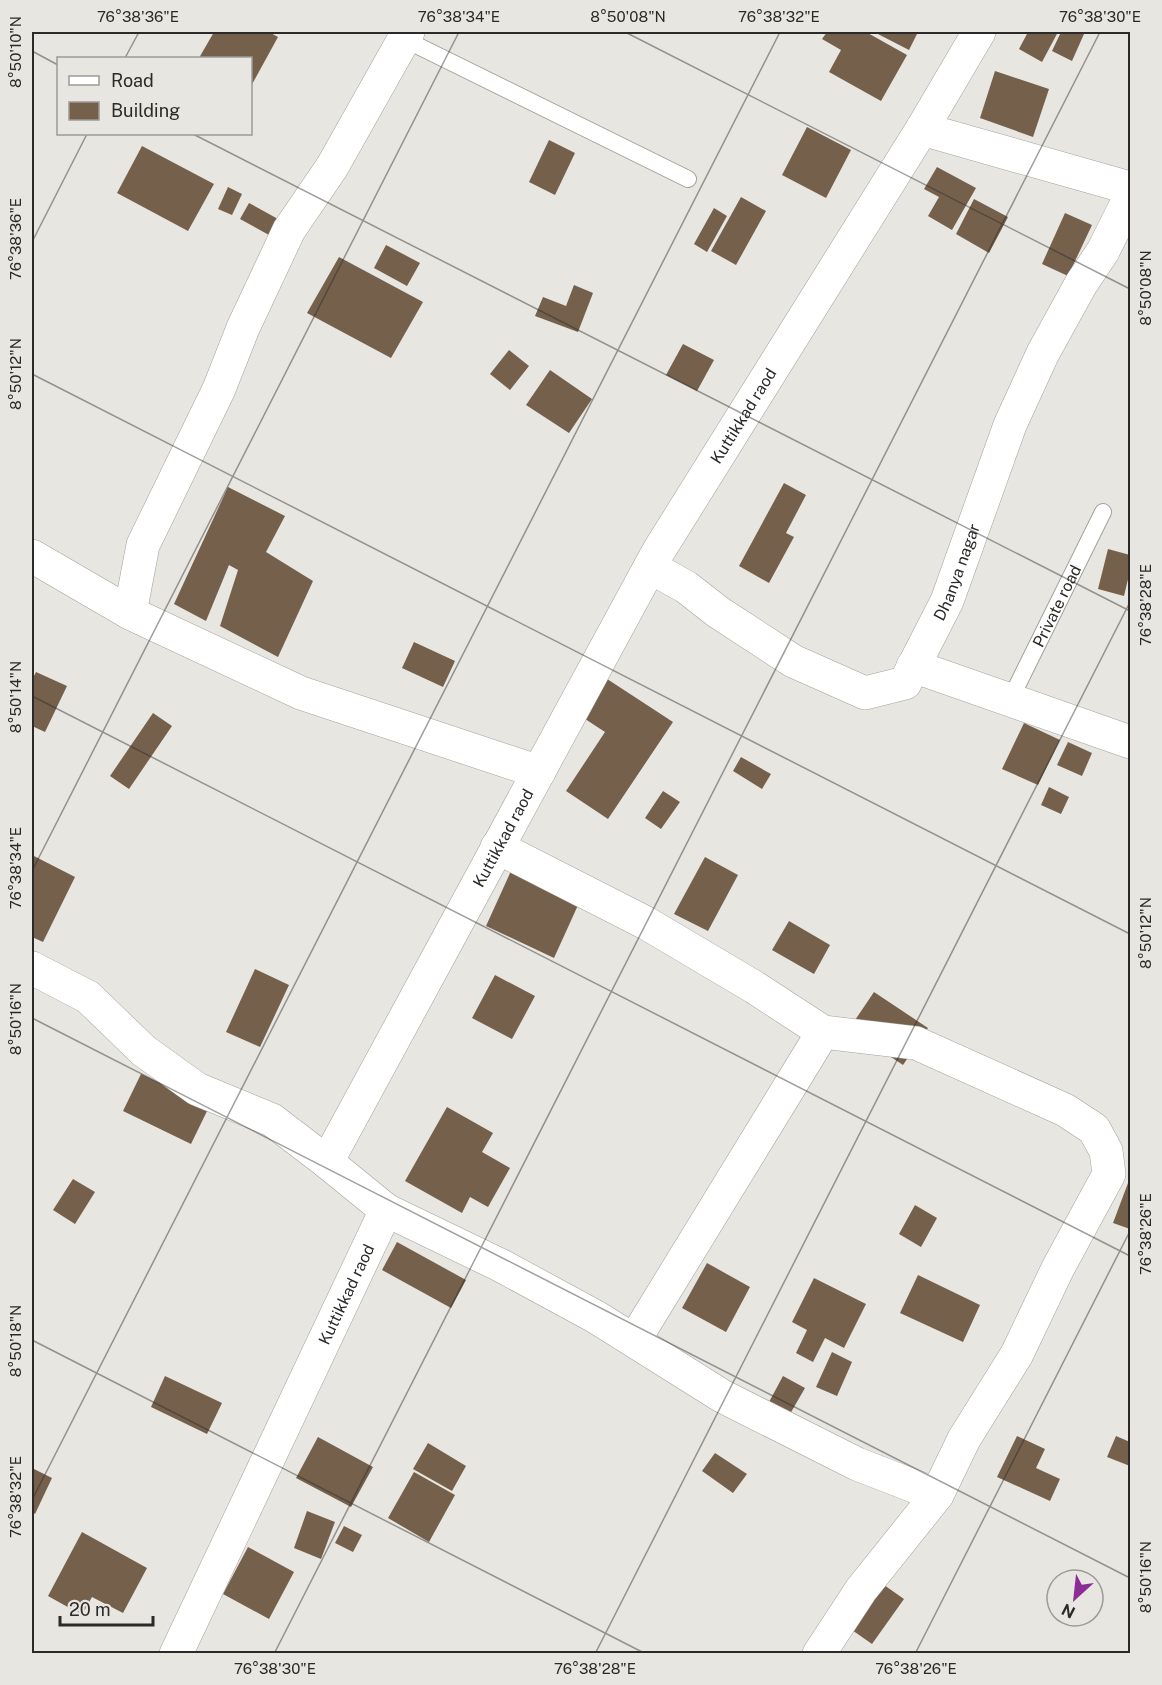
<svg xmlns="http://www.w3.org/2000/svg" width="1162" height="1685" font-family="'Public Sans',sans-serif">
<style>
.building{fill:#75604c}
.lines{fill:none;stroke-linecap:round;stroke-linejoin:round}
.lane-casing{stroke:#a3a19d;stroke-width:18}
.street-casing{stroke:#a3a19d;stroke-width:34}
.lane{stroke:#fff;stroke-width:16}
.street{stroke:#fff;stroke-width:33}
.ticks{fill:none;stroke:#2b2a28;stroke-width:1.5;stroke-opacity:0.45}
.labels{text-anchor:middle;stroke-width:6;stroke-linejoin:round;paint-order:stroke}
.street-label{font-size:16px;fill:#2b2a28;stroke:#e8e6e1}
.neatline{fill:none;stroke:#2b2a28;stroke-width:2}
.ticks-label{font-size:15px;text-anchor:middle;fill:#2b2a28}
</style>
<rect width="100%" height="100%" fill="#e8e6e1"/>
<path class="building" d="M214,32H269L278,37L250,88V58H199Z
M827,32H866L907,55L881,101L829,72L841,50L822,39Z
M874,32H918L909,50Z
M1028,32H1058L1042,62L1019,49Z
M1061,32L1084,34L1072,61L1052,51Z
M995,71L1049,89L1033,137L980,118Z
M807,127L851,150L826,198L782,175Z
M549,140L575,153L555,195L529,182Z
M142,146L214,184L188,231L117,193Z
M937,167L976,188L952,230L928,216L939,197L924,189Z
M228,187L242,194L232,215L218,209Z
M741,197L766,211L736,265L711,251Z
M974,199L1008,217L989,253L956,234Z
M249,203L278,219L269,235L240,219Z
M714,208L727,216L707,252L694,244Z
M1065,213L1092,225L1068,276L1042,264Z
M386,245L420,263L407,286L374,268Z
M339,257L423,302L391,358L307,313Z
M574,285L593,293L578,332L535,316L543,297L566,306Z
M683,344L714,360L697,391L666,375Z
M509,350L529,366L510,390L490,374Z
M550,370L592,399L569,433L526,405Z
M784,483L806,495L786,533L794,537L769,583L739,566Z
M228,487L285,516L266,552L313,581L278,657L220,626L238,570L229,565L206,621L174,604Z
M1108,549L1130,555V571L1124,596L1098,589Z
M414,642L455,661L443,687L402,668Z
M36,672L67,686L45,732L32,726V680Z
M601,675L673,722L608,819L566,791L605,732L576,713Z
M153,713L172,726L129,789L110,776Z
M1024,723L1060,740L1038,785L1002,769Z
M1068,742L1092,753L1082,776L1057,765Z
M741,757L771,774L762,789L733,771Z
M1049,787L1069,797L1061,814L1041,805Z
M663,791L680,802L661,829L645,818Z
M32,855L75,877L43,942L32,937Z
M705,857L738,875L708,931L674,914Z
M511,871L579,903L554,958L486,926Z
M789,921L830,945L814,974L772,950Z
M255,969L289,985L260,1047L226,1032Z
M495,975L535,996L512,1039L472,1018Z
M874,992L928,1028L903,1065L849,1029Z
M141,1074L209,1107L191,1144L123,1111Z
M447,1107L493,1133L482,1152L510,1168L488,1207L470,1197L462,1213L405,1181Z
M73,1179L95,1192L75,1224L53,1210Z
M1128,1183L1130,1184V1229L1113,1223Z
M915,1205L937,1218L921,1247L899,1234Z
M397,1242L466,1280L451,1308L382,1270Z
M707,1263L750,1287L726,1332L682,1308Z
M918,1275L980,1305L963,1342L900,1313Z
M814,1278L866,1304L844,1348L825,1338L813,1362L796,1353L807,1330L792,1322Z
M832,1352L852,1362L837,1396L816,1387Z
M165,1376L222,1403L207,1434L151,1407Z
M783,1376L805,1388L790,1414L769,1402Z
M1017,1436L1045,1449L1036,1468L1060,1479L1050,1501L997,1477Z
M1116,1436L1130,1442V1466L1107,1457Z
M318,1437L373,1467L351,1507L296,1478Z
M428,1443L466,1466L452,1491L413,1469Z
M715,1453L747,1474L733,1493L702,1471Z
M32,1468L52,1478L35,1514L32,1512Z
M414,1472L455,1495L429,1542L388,1518Z
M307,1511L335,1522L321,1559L294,1548Z
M344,1526L362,1535L353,1552L335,1543Z
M82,1532L147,1568L123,1613L92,1597L82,1615L48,1596Z
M248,1547L294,1572L269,1619L223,1594Z
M884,1585L904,1599L872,1644L852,1630Z"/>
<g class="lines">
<g class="lane-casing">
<g id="lane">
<path d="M404,39L688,179"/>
<path id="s1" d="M1010,700L1103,512"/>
</g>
</g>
<g class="street-casing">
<g id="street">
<path d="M922,129L1130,188"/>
<path d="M32,556L130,613L301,693L539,772"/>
<path id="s2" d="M650,567L686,587L718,612L793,661L865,693L905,683L947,601L1010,425L1043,353L1081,284L1103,251L1130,197"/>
<path d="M130,613L143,545L219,389L243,328L289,230L332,167L408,32"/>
<path d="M913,666L1130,742"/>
<path d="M497,847L646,923L754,987L823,1032L916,1043L1065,1110L1094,1129L1106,1151L1109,1174L1058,1268L1017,1354L964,1439L937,1495L861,1590L819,1654"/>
<path d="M32,968L88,997L144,1051L197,1089L272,1120L327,1162"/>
<path d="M386,1210L500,1265L596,1317L722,1396L857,1464L937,1495"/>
<path d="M635,1339L823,1032"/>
<path id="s3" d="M176,1654L386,1210L327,1162L658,552L922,129L979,32"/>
</g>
</g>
<use href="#lane" class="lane"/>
<use href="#street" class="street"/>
</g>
<path class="ticks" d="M625,32L1130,289M32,51L58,65M125,58L139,32M193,134L1130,611M32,242L87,134M32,374L1130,934M32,696L1130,1256M32,871L459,32M32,1018L1130,1578M32,1340L646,1654M32,1500L780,32M274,1654L1100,32M595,1654L1130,602M915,1654L1130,1231"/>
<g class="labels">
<g class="street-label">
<text dy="6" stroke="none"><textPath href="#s3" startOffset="1422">Kuttikkad raod</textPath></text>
<text dy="6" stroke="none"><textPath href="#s2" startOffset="414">Dhanya nagar</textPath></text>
<text dy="6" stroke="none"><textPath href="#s1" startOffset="105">Private road</textPath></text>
<text dy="6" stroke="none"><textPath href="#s3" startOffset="936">Kuttikkad raod</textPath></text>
<text dy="6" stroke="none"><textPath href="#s3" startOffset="398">Kuttikkad raod</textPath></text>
</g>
</g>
<rect width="1162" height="1685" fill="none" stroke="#e8e6e1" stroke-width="66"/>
<rect x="57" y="57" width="195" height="78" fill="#e8e6e1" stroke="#9c9b97" stroke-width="1.5"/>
<rect x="69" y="76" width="30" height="9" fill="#ffffff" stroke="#9c9b97" stroke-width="1.5"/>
<text x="111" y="87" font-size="18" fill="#2b2a28">Road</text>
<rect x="69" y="102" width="30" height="18" fill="#75604c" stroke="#9c9b97" stroke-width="1.5"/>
<text x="111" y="117" font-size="18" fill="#2b2a28">Building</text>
<g transform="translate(1075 1598) rotate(207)"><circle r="28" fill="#e8e6e1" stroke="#9c9b97" stroke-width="1.5"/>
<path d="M0-4.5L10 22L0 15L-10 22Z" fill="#8c2d96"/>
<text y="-9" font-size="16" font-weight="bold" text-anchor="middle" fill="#2b2a28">N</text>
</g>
<path d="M60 1616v9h93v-9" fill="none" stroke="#2b2a28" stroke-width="3"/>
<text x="69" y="1616" font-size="18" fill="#2b2a28" stroke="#e8e6e1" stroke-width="4.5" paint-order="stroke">20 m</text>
<rect x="33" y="33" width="1096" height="1619" class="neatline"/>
<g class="ticks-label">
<text x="138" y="22">76°38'36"E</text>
<text x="459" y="22">76°38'34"E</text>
<text x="628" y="22">8°50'08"N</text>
<text x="779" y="22">76°38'32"E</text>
<text x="1100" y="22">76°38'30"E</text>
<text transform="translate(16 52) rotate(-90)" y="5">8°50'10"N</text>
<text transform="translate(16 239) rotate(-90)" y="5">76°38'36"E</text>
<text transform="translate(1146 288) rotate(-90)" y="5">8°50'08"N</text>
<text transform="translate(16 374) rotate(-90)" y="5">8°50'12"N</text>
<text transform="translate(1146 605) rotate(-90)" y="5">76°38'28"E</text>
<text transform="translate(16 697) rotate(-90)" y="5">8°50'14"N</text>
<text transform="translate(16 868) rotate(-90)" y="5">76°38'34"E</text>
<text transform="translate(1146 933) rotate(-90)" y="5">8°50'12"N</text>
<text transform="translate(16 1019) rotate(-90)" y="5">8°50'16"N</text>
<text transform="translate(1146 1234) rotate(-90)" y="5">76°38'26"E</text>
<text transform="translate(16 1341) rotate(-90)" y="5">8°50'18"N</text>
<text transform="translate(16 1497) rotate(-90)" y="5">76°38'32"E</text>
<text transform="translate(1146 1577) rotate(-90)" y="5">8°50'16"N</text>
<text x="275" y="1674">76°38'30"E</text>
<text x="595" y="1674">76°38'28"E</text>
<text x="916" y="1674">76°38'26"E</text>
</g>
</svg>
